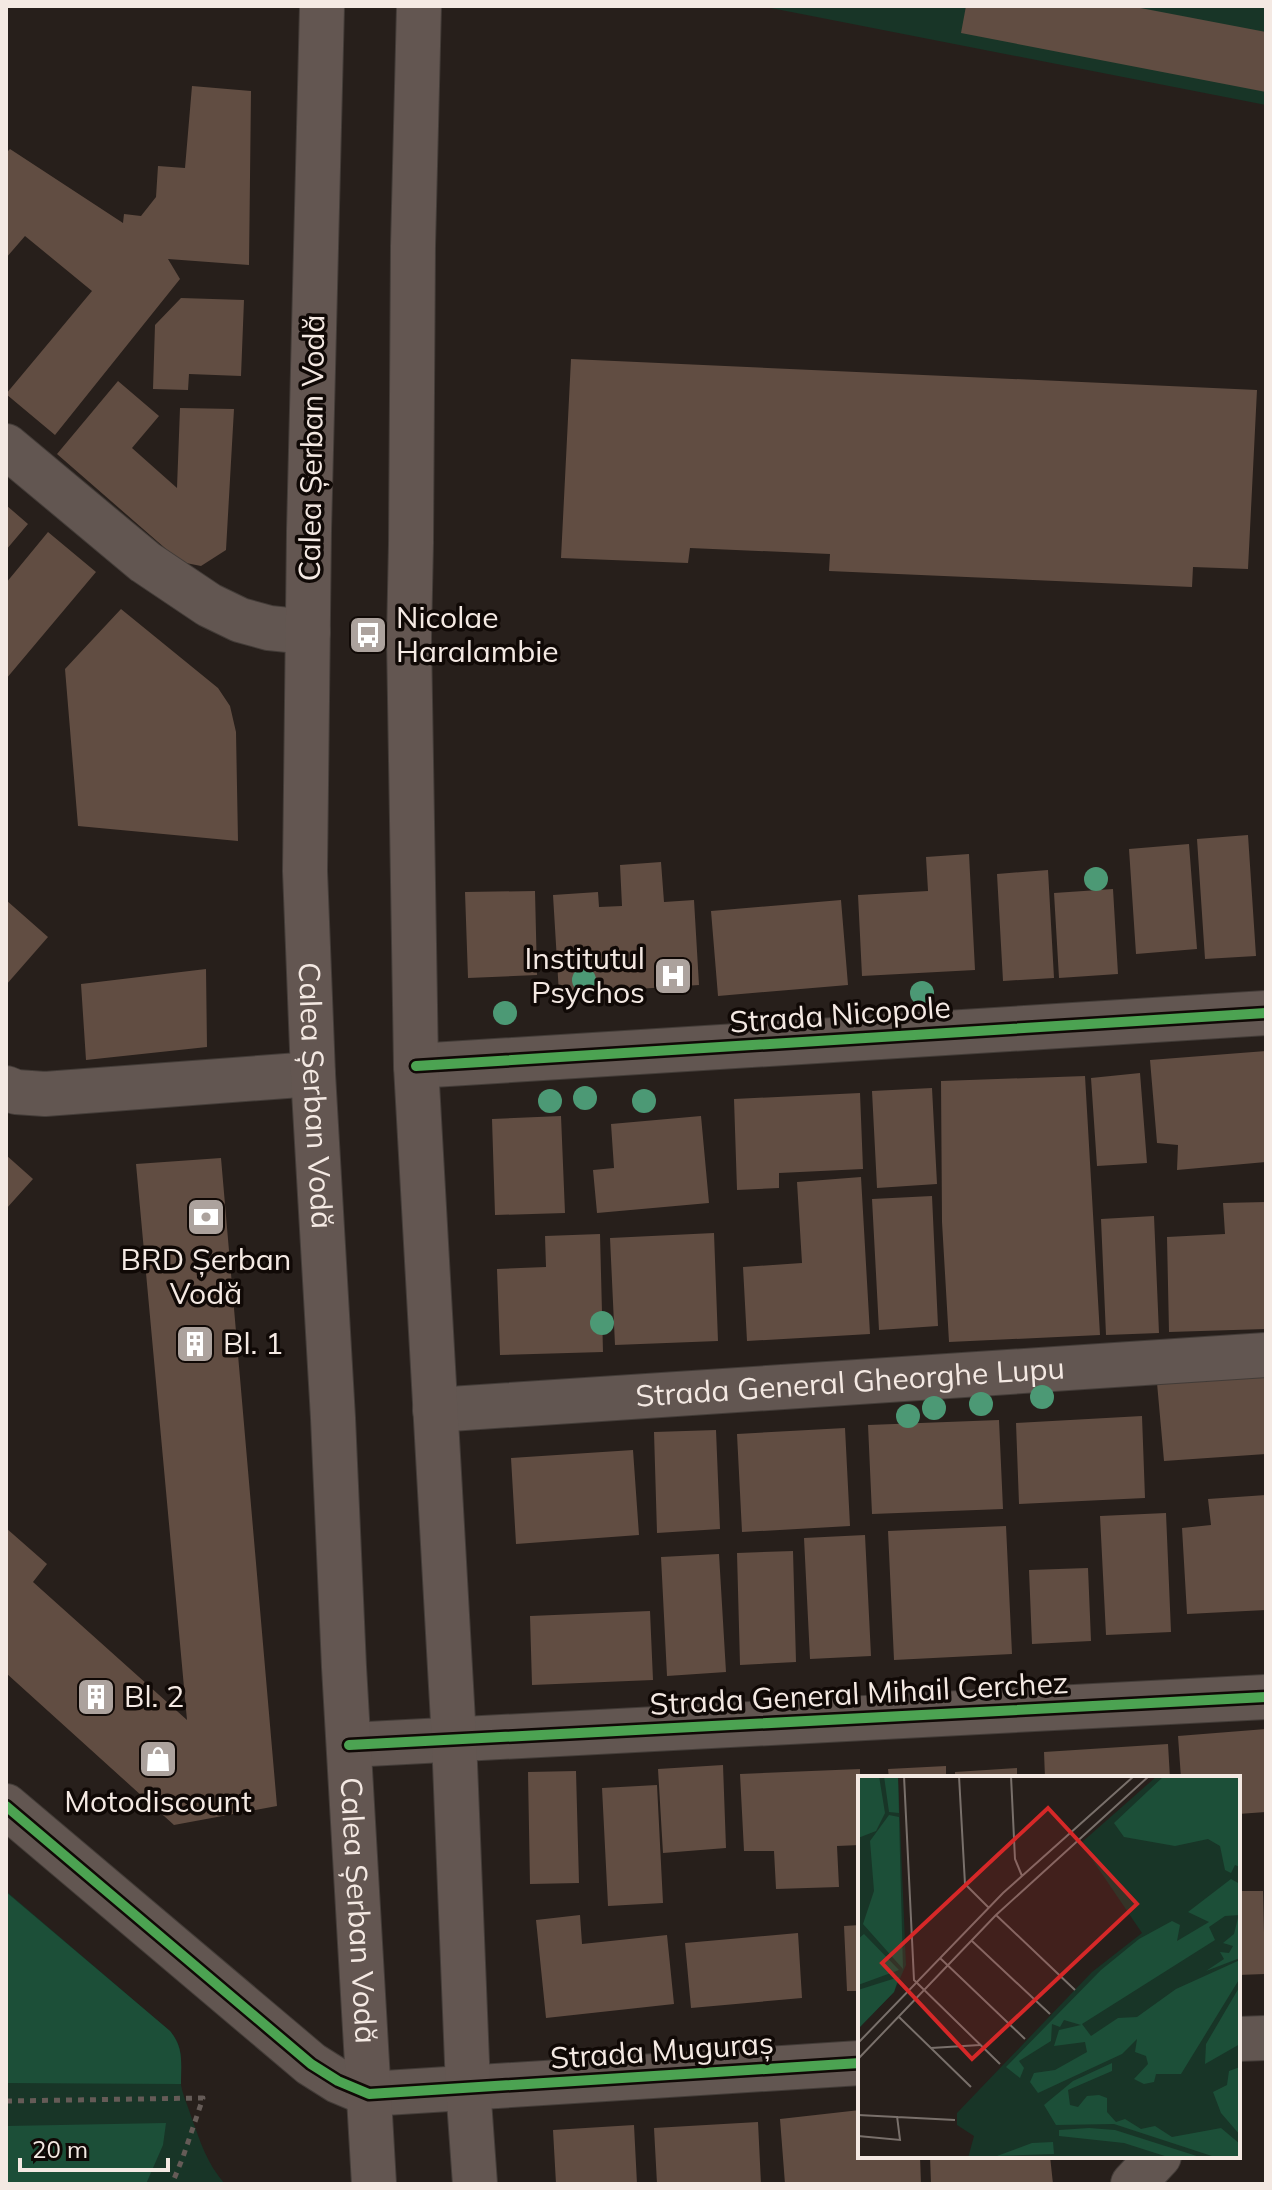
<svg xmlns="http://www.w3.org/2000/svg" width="1272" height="2190" font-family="Mulish,sans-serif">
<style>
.green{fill:#183527}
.forest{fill:#1c4f38}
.building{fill:#614d42}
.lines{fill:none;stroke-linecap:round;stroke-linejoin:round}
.minor-casing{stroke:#433c38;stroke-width:46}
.primary-casing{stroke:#433c38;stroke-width:46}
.path{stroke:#655b57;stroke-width:5;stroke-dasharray:6 6;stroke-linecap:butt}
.minor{stroke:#625651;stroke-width:44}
.primary{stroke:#635651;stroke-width:44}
.cycleway-casing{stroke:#100906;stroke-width:15}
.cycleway{stroke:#4ca352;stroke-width:10}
.tree{fill:#4c9975}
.labels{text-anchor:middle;stroke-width:7;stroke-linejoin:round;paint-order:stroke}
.street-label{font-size:30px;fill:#f4e9e3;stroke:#100906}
.poi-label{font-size:30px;fill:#f4e9e3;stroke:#100906;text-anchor:start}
.inset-road{fill:none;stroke:#79706b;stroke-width:2}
.view{fill:#d62828;fill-opacity:0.15;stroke:#d62828;stroke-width:4}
.inset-edge{fill:none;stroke:#f4e9e3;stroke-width:4}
</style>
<rect width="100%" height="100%" fill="#271f1b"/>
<path class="green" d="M761,6H1266V105Z
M6,1891L170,2031C187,2051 178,2063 181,2085C183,2096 188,2106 191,2116C200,2141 207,2164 225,2184H6Z"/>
<path class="forest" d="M6,1892L170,2031C184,2048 181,2063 181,2084L6,2083Z
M166,2123L163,2145L146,2184H6V2126Z"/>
<path class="building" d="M966,6H1130L1266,32V92L961,33Z
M192,86L251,91L249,265L168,259L180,279L55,435L6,394L92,291L25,236L6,258V153L10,149L123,223L124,214L141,216L156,197L158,166L185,168Z
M181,298L244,300L241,376L189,374L188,390L153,389L155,325Z
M571,359L1257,390L1248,569L1193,567L1192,587L829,571L830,554L690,548L688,563L561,558Z
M118,381L159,416L132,448L177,488L180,408L234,409L226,550L201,566L181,562L57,454Z
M6,505L28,524L6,550Z
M48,532L96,572L6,679V583Z
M121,609L218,688L230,706L236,732L238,841L78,826L65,669Z
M1248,835L1256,956L1205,959L1197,839Z
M1189,844L1197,949L1136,954L1129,849Z
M969,854L975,970L862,976L858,895L928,891L926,857Z
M661,862L664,902L694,900L699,985L559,994L553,895L598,892L599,907L622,906L620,865Z
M1048,870L1054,978L1003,981L997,874Z
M1113,889L1118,974L1059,978L1054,893Z
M535,891L537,975L468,978L465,892Z
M6,900L48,937L6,985Z
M841,900L848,985L718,996L711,911Z
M206,969L207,1047L86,1060L81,984Z
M1266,1051V1162L1177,1170L1178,1145L1157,1143L1150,1060Z
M1140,1073L1147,1163L1097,1166L1091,1078Z
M1085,1076L1100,1335L949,1342L942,1222L941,1081Z
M932,1088L937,1184L877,1188L872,1091Z
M860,1093L863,1169L779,1173V1188L737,1190L734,1099Z
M561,1116L565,1213L495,1215L492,1119Z
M701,1116L709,1203L597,1213L593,1170L614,1168L611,1124Z
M6,1155L33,1179L6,1209Z
M221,1158L277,1806L174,1825L6,1673V1528L47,1564L33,1582L187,1720L136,1164Z
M861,1177L870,1334L747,1341L743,1267L802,1263L797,1182Z
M932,1196L938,1326L879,1330L872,1199Z
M1266,1202V1329L1169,1332L1167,1237L1225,1234L1223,1203Z
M1154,1216L1159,1333L1106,1335L1101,1219Z
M714,1233L718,1341L615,1345L610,1238Z
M600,1234L603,1352L500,1355L497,1269L546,1267L545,1236Z
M1266,1375V1454L1164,1461L1157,1383Z
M1142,1416L1145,1498L1019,1504L1016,1423Z
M999,1420L1003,1509L872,1514L868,1425Z
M845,1428L850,1526L742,1532L737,1434Z
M716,1430L720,1529L657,1533L654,1432Z
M633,1450L639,1535L516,1544L511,1458Z
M1266,1495V1610L1187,1614L1182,1528L1211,1525L1208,1499Z
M1166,1513L1171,1632L1106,1635L1100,1516Z
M1006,1526L1012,1654L894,1660L888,1531Z
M865,1535L871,1656L810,1659L804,1538Z
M793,1551L796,1662L740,1665L737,1553Z
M719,1554L726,1672L667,1676L661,1557Z
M1088,1568L1091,1641L1032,1644L1029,1570Z
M650,1611L653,1680L532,1685L530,1616Z
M1266,1729V1812L1238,1814V1778H1181L1178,1736Z
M1168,1744L1170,1778H1045L1044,1752Z
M723,1765L726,1848L663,1853L658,1769Z
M946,1766V1778H889L888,1769Z
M1017,1768V1778H955V1772Z
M860,1769V1845L837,1846L839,1887L776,1889L774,1851H744L740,1774Z
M576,1771L579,1883L530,1884L528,1772Z
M657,1785L663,1903L608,1906L602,1788Z
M1238,1891H1263L1265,1974L1238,1975Z
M580,1915L582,1944L667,1935L674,2004L546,2018L536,1920Z
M860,1925V1991H847L844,1926Z
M798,1933L802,1998L691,2008L685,1943Z
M860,2110V2156H920L921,2184H785L780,2119Z
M758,2122L761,2184H657L654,2128Z
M634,2125L637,2184H556L553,2130Z
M930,2156H1050L1053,2184H931Z"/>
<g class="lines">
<g class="minor-casing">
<g id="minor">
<path d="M6,446L145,562L209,605L240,620L269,628L308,632"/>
<path d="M416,1066L1266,1013"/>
<path d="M6,1088L16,1092L45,1094L313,1074"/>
<path id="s1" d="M435,1410L1266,1355"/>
<path d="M349,1745L1266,1697"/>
<path d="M6,1806L311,2064L338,2081L369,2094L860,2063"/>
<path d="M1238,2039L1266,2038"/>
<path d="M1133,2184L1159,2156"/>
</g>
</g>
<g class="primary-casing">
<g id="primary">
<path id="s2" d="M322,6L309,531L305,871L313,1074L333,1418L344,1667L374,2184"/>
<path d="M419,6L413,246L411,543L409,638L416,1066L454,1739L468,2087L475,2184"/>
</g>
</g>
<path class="path" d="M6,2101L203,2098L183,2157L172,2184"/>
<use href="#minor" class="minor"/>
<use href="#primary" class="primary"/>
<g class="cycleway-casing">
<path id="cycleway" d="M416,1066L1266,1013
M349,1745L1266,1697
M6,1806L311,2064L338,2081L369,2094L860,2063"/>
</g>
<use href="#cycleway" class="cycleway"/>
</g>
<g class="tree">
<circle cx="1096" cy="879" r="12"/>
<circle cx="584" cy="980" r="12"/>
<circle cx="922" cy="993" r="12"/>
<circle cx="505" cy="1013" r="12"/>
<circle cx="585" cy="1098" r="12"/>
<circle cx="550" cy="1101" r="12"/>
<circle cx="644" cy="1101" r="12"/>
<circle cx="602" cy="1323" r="12"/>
<circle cx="1042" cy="1397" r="12"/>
<circle cx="981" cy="1404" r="12"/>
<circle cx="934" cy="1408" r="12"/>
<circle cx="908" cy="1416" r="12"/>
</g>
<defs>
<g id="bus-square" transform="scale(2)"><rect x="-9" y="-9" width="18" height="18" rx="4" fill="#aca29d" stroke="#100906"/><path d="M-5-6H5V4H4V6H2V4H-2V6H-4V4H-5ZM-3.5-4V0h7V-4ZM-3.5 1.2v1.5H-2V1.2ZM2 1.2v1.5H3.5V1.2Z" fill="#fff"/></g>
<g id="hospital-square" transform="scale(2)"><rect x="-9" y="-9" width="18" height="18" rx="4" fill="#aca29d" stroke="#100906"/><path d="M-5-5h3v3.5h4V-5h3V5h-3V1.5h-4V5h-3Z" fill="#fff"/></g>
<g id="bank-square" transform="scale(2)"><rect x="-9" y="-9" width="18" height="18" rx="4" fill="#aca29d" stroke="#100906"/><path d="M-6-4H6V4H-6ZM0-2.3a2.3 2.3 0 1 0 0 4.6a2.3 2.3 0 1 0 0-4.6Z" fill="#fff"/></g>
<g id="building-square" transform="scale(2)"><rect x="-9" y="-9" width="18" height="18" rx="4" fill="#aca29d" stroke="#100906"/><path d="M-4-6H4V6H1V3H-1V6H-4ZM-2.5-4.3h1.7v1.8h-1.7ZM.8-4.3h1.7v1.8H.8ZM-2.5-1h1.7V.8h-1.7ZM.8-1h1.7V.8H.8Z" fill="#fff"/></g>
<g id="shop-square" transform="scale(2)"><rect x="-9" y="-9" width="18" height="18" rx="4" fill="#aca29d" stroke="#100906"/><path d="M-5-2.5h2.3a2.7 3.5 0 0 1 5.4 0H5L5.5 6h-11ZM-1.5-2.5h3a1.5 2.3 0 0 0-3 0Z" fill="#fff"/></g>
</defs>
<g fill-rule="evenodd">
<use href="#bus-square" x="368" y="635"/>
<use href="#hospital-square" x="673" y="976"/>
<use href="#bank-square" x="206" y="1217"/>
<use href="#building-square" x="195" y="1344"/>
<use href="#building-square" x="96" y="1697"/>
<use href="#shop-square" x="158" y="1759"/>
</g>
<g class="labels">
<g class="street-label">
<text transform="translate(312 448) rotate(-89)" y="10">Calea Șerban Vodă</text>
<text transform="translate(840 1015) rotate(-4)" y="10">Strada Nicopole</text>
<text dy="10" stroke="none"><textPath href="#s2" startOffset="1090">Calea Șerban Vodă</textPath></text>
<text dy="10" stroke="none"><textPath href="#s1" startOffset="416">Strada General Gheorghe Lupu</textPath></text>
<text transform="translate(859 1694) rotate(-3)" y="10">Strada General Mihail Cerchez</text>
<text dy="10" stroke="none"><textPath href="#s2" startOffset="1906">Calea Șerban Vodă</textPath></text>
<text transform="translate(662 2051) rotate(-4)" y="10">Strada Muguraș</text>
</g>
<g class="poi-label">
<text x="396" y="628">Nicolae<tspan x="396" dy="34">Haralambie</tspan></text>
<text x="645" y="969" text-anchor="end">Institutul<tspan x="645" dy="34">Psychos</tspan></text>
<text x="206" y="1270" text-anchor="middle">BRD Șerban<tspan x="206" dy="34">Vodă</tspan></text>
<text x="223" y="1354">Bl. 1</text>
<text x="124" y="1707">Bl. 2</text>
<text x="158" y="1812" text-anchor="middle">Motodiscount</text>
</g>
</g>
<g transform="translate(858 1776)">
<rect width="382" height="382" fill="#271f1b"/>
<path d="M0,0H40L48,189L36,216L0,253ZM299,0H382V382H110L116,360L99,349V337L234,196L284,157L223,67Z" fill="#183527"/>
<path d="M0,0H21L27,37L18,55L0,62ZM26,0H40L41,37L31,36ZM306,0H380L382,91L377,89L373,97L367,94L362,70L350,63L317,70L266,61L256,47ZM31,39L41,41L45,193L5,148L16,115L12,65ZM373,103L382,108V139L367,140L351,151L357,164L224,248L233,260L260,242L279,241L318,213L382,184V202L323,298H298L296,306L286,308L276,303L290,288L288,280L277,276L279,263L264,278L180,317L172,306L176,297L197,294L229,276L227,266L196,270L201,254L223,249L206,244L202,251L194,248L193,265L161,285L166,292L162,302L148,291L243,194L281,163L314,145L322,149L319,165L351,146L330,136ZM380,142L382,182L348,195L366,183L362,176L371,177L375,170L365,167L376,158ZM6,158L41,194L0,209V163ZM41,201L36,216L0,253V214ZM382,210V268L347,288L348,268ZM254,287V295L210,314L212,329L220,331L229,320L241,319L249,322V336L258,346L267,343L283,353L297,350L314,361L363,352L382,368V382H360L256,348L198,349L186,329L215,305ZM382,291V359L363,337L355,316L369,309L371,295ZM231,352L257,354L345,382H313L266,367L201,360V354ZM195,366L196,378L139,380L174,367Z" fill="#1c4f38"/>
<path class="inset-road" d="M46,0L56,204L142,288M101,0L107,108L131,132M153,0L157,83L164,100M138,139L217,214M114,165L192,238M82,182L167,263M41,241L113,311M0,267L145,117L276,0M73,272L122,269M0,283L138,139L291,0M0,339L97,344M0,360L42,364L39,340"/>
<path class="view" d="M190,32L279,128L114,283L24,187Z"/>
<rect width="382" height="382" class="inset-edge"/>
</g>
<rect width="1272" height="2190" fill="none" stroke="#f4e9e3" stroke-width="16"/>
<path d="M20 2158v12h148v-12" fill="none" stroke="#f4e9e3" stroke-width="4"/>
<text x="32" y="2158" font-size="24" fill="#f4e9e3" stroke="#100906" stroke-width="6" paint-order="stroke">20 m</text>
</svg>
